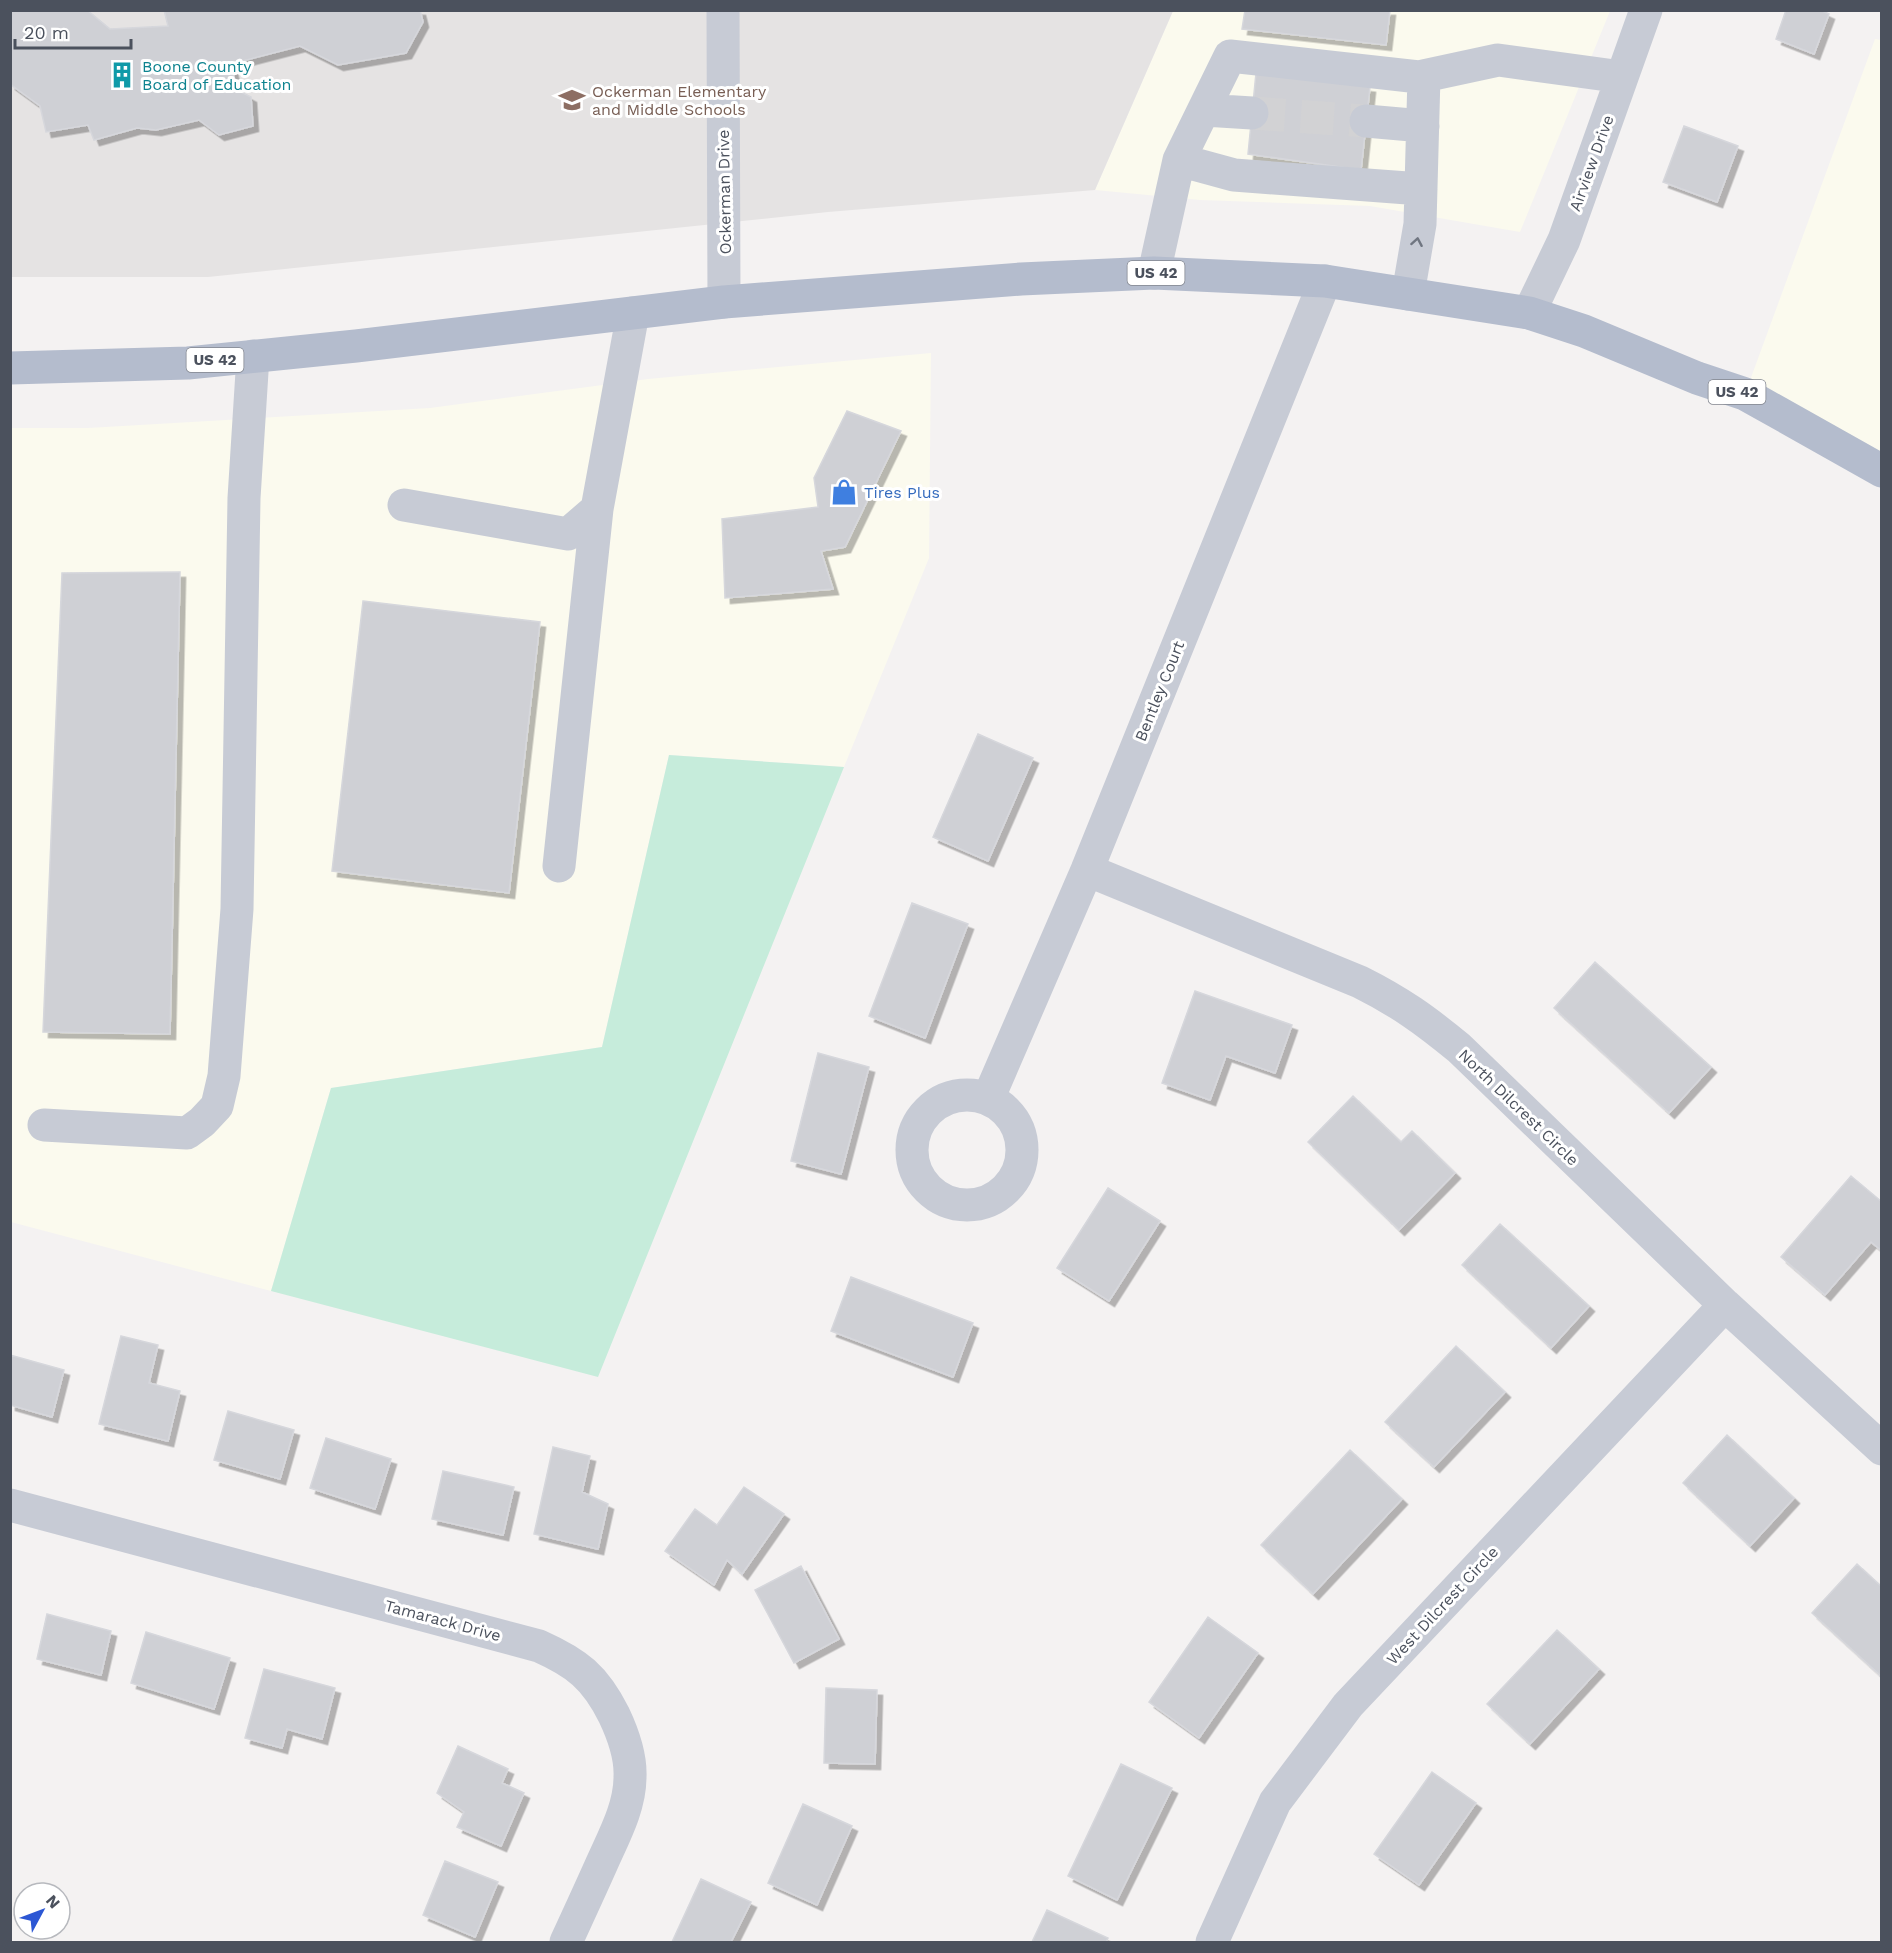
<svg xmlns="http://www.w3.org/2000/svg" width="1892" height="1953" font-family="'Work Sans',sans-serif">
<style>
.commercial{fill:#fbfaee}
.education{fill:#e5e3e3}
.green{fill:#c6ecdb}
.building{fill:#cfd0d5;stroke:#d6d7dc;stroke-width:1.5;filter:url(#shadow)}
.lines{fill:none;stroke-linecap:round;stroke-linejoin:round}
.minor-tunnel{stroke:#d2d2d4;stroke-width:33;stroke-dasharray:33 16;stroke-linecap:butt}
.minor{stroke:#c7cbd5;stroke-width:33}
.major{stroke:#b4bccd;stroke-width:33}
.oneway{stroke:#707681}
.labels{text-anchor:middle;stroke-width:6;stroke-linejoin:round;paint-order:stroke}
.shield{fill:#fff;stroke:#81858e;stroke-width:1.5}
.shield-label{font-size:15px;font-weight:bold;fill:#4b515d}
.culture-label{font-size:16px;fill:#0d838f;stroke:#fff;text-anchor:start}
.education-label{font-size:16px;fill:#785e54;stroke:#fff;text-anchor:start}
.street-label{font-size:16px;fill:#4b515d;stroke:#fff}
.shop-label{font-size:16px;fill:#366cbe;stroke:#fff;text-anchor:start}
</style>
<defs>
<filter id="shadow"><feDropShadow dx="5.5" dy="5.5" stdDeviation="0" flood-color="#0004"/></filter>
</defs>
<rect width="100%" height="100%" fill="#f4f2f2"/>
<path class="commercial" d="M1173,11H1610L1520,232L1370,206L1200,200L1095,190Z
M1875,39L1881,40V471L1745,394Z
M931,353L929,558L844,767L669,755L602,1047L331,1088L271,1291L11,1222L10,428H88L430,408L648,379Z"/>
<path class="education" d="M11,11H1173L1095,190L828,212L208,277H11Z"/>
<path class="green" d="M669,755L844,767L598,1377L271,1291L331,1088L602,1047Z"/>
<path class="building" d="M10,10H87L110,29L168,26L164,10H420L423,22L406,53L338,65L300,46L231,64L237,90L251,97L253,126L219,135L199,120L156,130L137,128L94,140L88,125L46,132L40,106L10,84Z
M1245,10H1390L1386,45L1242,29Z
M1786,10H1820L1829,14L1814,54L1776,39Z
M1256,73L1370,87L1361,170L1248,154Z
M1684,126L1738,146L1717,202L1663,182Z
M847,411L901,431L845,547L821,551L833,589L725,598L722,519L818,507L814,478Z
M180,572L170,1034L43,1032L62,573Z
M363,601L540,622L509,893L332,871Z
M978,734L1033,758L988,861L933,837Z
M912,903L968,924L925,1038L869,1016Z
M1595,962L1711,1067L1669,1113L1554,1008Z
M1195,991L1292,1025L1275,1073L1226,1056L1210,1100L1162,1083Z
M818,1053L869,1067L841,1174L791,1161Z
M1353,1096L1401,1142L1412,1131L1455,1173L1399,1230L1308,1142Z
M1851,1176L1882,1202V1251L1871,1242L1825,1295L1781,1257Z
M1108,1188L1160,1221L1109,1301L1057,1268Z
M1500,1224L1589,1306L1551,1348L1462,1265Z
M851,1277L973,1323L953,1377L831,1331Z
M121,1336L158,1345L149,1383L180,1391L168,1441L99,1424Z
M1456,1346L1505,1392L1434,1467L1385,1422Z
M10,1355L64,1370L52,1417L10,1405Z
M228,1411L294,1430L280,1479L214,1460Z
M1727,1435L1794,1498L1750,1546L1683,1483Z
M326,1438L391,1459L375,1509L310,1488Z
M553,1447L590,1456L582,1492L608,1504L598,1549L534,1534Z
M1350,1450L1402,1499L1313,1594L1261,1545Z
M443,1471L514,1487L503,1535L432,1519Z
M744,1487L784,1514L742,1574L727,1560L714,1585L665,1551L695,1509L717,1525Z
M1857,1564L1882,1587V1677L1812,1613Z
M801,1566L839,1639L794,1663L755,1590Z
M47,1614L111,1631L101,1675L37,1659Z
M1208,1617L1258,1653L1199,1738L1149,1702Z
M1557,1630L1599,1669L1530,1744L1487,1704Z
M146,1632L230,1658L214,1709L131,1683Z
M264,1669L335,1688L322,1739L287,1729L282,1748L245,1738Z
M826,1688L877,1690L875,1764L824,1763Z
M458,1746L508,1769L502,1783L524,1793L501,1846L457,1827L464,1812L437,1793Z
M1121,1764L1172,1788L1117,1900L1068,1876Z
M1432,1772L1476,1803L1419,1885L1374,1854Z
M803,1804L852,1826L817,1905L768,1883Z
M445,1861L498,1882L475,1937L423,1915Z
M701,1879L751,1902L731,1942H672Z
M1047,1910L1108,1938L1106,1942H1032Z"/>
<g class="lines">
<path class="minor-tunnel" d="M1252,113L1366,121"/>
<path class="minor" d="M723,10L724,302
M1204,110L1252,113
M1366,121L1423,126
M1179,160L1234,175L1421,189
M1154,273L1179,160L1230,56L1419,77L1498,60L1622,77
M1408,294L1420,224L1424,76
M1529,313L1564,240L1646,10
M404,505L568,534L597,509L633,313
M559,866L597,509
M1087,870L1360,982C1400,1002 1425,1020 1459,1048L1725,1305L1882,1449
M912 1150a55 55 0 1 1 110 0a55 55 0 1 1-110 0Z
M988,1099L1087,870L1325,281
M44,1125L187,1133L202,1122L217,1106L224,1076L237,909L244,498L253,356
M10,1505L539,1646C577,1663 595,1677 614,1715C623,1734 631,1756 630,1777C630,1807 614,1836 602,1863C590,1890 578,1916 566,1942
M1212,1942L1275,1802L1348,1705L1725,1305"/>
<path class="major" d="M10,368L188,363L356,346L724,302L1021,279L1154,273L1325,281L1529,313L1584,331L1697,378L1745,394L1882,471"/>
</g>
<defs><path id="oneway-chevron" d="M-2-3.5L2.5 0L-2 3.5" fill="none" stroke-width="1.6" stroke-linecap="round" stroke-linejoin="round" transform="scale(1.5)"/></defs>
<use class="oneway" href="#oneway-chevron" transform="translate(1417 242) rotate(-80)"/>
<defs>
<g id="building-bare" transform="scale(2.07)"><path d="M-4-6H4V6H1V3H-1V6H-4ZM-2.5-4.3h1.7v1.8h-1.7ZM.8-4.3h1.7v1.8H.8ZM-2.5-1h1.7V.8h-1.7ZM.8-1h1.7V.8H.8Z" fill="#0f9aa8" stroke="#fff" stroke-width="2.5" paint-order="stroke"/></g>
<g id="school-bare" transform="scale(2.07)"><path d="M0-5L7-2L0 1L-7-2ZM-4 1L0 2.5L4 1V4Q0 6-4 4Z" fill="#8d6e63" stroke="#fff" stroke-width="2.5" paint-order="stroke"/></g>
<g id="shop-bare" transform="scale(2.07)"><path d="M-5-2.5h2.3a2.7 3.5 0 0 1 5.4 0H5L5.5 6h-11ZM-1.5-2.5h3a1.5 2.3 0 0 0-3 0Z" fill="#3f7fe0" stroke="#fff" stroke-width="2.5" paint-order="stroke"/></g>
</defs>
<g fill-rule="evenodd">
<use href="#building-bare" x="122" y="75"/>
<use href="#school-bare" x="572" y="100"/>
<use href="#shop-bare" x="844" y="492"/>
</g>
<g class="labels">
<g class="shield">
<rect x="1127.5" y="261" width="57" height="24" rx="4.5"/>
<rect x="186.5" y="348" width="57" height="24" rx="4.5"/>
<rect x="1708.5" y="380" width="57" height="24" rx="4.5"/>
</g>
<g class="shield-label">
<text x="1156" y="278">US 42</text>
<text x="215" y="365">US 42</text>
<text x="1737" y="397">US 42</text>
</g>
<g class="culture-label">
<text x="142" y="72">Boone County<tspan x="142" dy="18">Board of Education</tspan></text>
</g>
<g class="education-label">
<text x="592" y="97">Ockerman Elementary<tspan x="592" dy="18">and Middle Schools</tspan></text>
</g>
<g class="street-label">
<text transform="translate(1591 163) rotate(-70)" y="6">Airview Drive</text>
<text transform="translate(724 192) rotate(-91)" y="6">Ockerman Drive</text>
<text transform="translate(1159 691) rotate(-68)" y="6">Bentley Court</text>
<text transform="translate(1519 1107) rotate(44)" y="6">North Dilcrest Circle</text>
<text transform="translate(1442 1605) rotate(-47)" y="6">West Dilcrest Circle</text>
<text transform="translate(443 1620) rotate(15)" y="6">Tamarack Drive</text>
</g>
<g class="shop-label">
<text x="864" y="498">Tires Plus</text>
</g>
</g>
<rect width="1892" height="1953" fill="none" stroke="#4b515d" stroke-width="24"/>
<g transform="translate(42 1911) rotate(49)"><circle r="28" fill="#ffffff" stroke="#b7b9be" stroke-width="1.5"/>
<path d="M0-4.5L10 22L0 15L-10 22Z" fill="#2c57d4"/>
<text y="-9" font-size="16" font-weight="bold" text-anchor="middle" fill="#4b515d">N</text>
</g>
<path d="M15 39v9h116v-9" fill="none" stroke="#4b515d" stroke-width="3"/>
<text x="24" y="39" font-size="18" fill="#4b515d" stroke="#ffffff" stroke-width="4.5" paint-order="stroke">20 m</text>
</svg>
